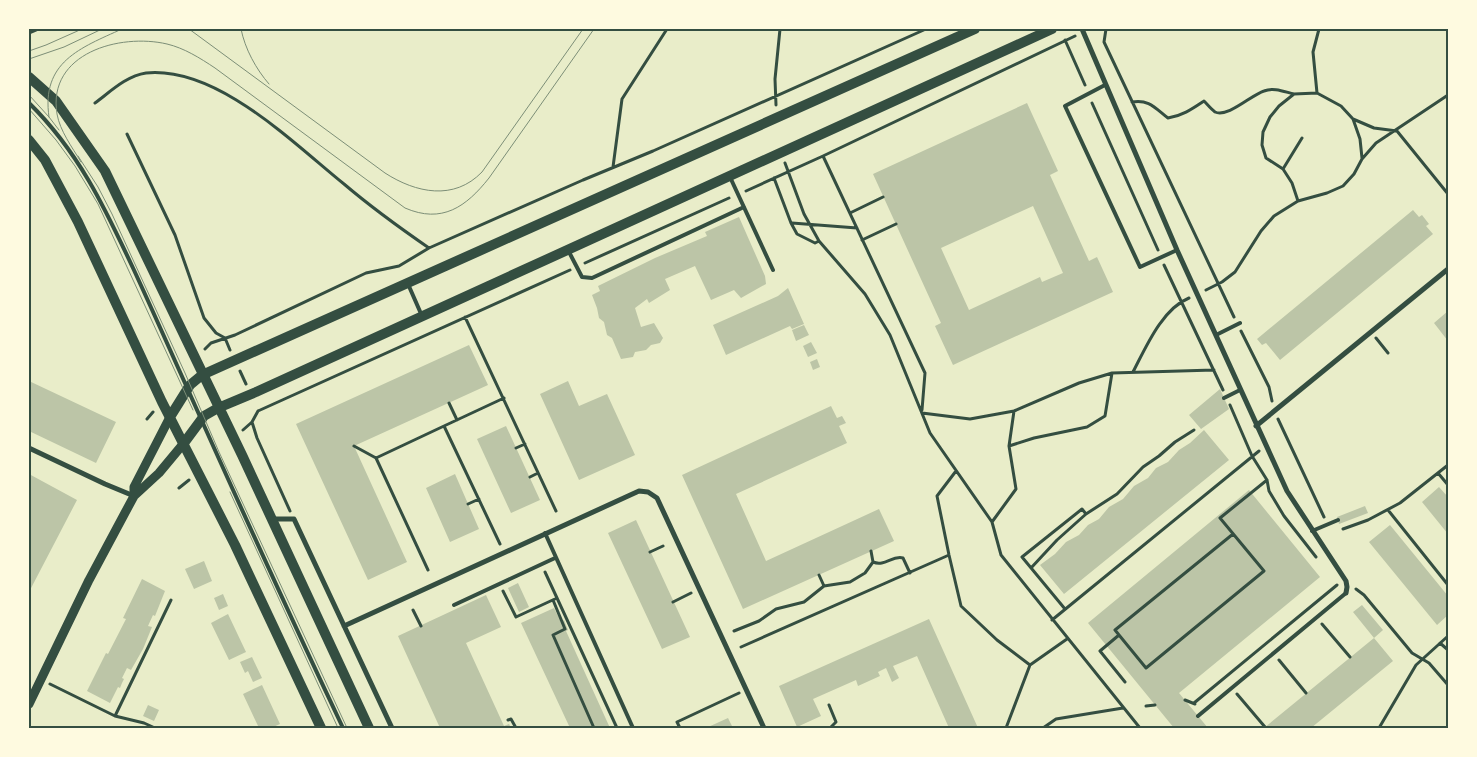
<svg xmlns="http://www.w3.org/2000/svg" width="1477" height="757" font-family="Literata,serif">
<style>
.building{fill:#bcc5a7;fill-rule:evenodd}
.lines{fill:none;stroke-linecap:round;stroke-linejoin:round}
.path{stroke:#344e41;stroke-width:3}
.service{stroke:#344e41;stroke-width:4}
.minor{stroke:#344e41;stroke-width:5}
.tertiary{stroke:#344e41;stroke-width:9}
.secondary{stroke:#344e41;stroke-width:10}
.tram{stroke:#7c8e77;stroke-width:1}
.neatline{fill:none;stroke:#344e41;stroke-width:2}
</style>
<rect width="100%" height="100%" fill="#e9edc9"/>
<path class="building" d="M1027,103L1058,171L1050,175L1089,261L1097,257L1113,292L953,365L935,326L941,323L873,174ZM1033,206L1063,273L1042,282L1040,277L969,310L941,248Z
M1413,210L1419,217L1422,215L1429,224L1426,226L1433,234L1280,360L1266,343L1262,345L1257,339Z
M739,217L765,276L766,284L741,298L734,290L711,300L695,266L665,279L670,290L649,303L647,299L635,308L641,327L654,323L663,338L660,343L651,345L646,350L635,352L633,357L621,359L612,338L607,335L604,322L599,318L597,308L592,295L600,291L598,286L655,258L707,236L705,232Z
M788,288L804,324L792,329L790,326L726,355L713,325L778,296Z
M1448,311V341L1434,323Z
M804,325L809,335L796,341L792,330Z
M811,342L817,353L808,357L803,346Z
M469,345L488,385L354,446L407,562L368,580L296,424Z
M817,359L820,367L813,370L810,362Z
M29,381L116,422L96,463L29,431Z
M568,381L579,406L607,394L635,455L579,480L540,394Z
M1220,389L1229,409L1201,429L1189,415Z
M831,406L837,418L842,416L846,423L839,426L847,443L736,494L766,561L879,509L894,541L743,609L682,475Z
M506,426L540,500L511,513L477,439Z
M1204,430L1229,460L1064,594L1040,565L1055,554L1066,542L1079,535L1088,525L1099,519L1109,507L1123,499L1134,486L1148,478L1156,468L1168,462L1179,450L1190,443Z
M29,474L77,500L29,592Z
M455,474L479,529L450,542L426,488Z
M1439,487L1448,497V534L1422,502Z
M1249,490L1320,577L1179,693L1208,728H1174L1088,623Z
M1365,506L1368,513L1339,524L1337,517Z
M636,520L690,637L662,649L608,533Z
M1390,525L1448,596V615L1437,625L1369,542Z
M204,561L212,581L194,589L185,569Z
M142,579L165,591L155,616L153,615L148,626L152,627L143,649L131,670L127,668L122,678L124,679L122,683L120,688L118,687L110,703L87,691L106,653L108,654L126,619L123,618Z
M518,583L529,607L519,612L508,588Z
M223,594L228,606L219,610L214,598Z
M486,595L501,627L466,643L504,726L509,724L511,728H440L398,636Z
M1362,605L1383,630L1374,638L1353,612Z
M554,608L561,622L564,620L568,630L566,631L610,728H570L521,623Z
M228,614L246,652L229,660L211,623Z
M929,619L978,728H949L917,656L893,666L899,678L892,682L886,668L878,672L880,676L858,686L856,680L813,699L821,716L797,727L779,686Z
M1374,638L1393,661L1311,728H1264Z
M252,657L262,678L253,682L248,671L245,673L240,662Z
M262,685L280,724L271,728H259L243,694Z
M148,705L159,710L154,721L143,716Z
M728,718L733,728H706Z"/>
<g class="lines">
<path class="path" d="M1106,29L1104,42L1234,317
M1065,40L1085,85
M1317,93L1313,52L1319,29
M1132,102C1149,99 1155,108 1168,118C1182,116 1192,109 1204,101C1207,104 1211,109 1215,112C1228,118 1251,95 1264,91C1274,87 1285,92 1294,94
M95,103C110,92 126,76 146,73C217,66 293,143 344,184C371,207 400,228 429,248
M1092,103L1158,250
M776,105L775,79L780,29
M1353,119L1360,139L1362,158
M127,134L175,235L204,318L216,333L225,338L230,350
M823,156L925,373L922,410
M785,163L804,214L819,241L865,294L890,335L930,433L992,522L1001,555L1140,728
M613,167L622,99L667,29
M1283,169L1302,138
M774,178L791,223L797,234L815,243L819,241
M746,191L823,156L1075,36
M1298,201L1292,183L1283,169L1266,158L1262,145L1263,132L1270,117L1279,106L1294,94L1317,93L1341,106L1353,119L1374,128L1397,131L1448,194
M850,213L883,197
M792,223L857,228
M862,240L896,224
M585,263L729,198
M1164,265L1223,390
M1206,290L1222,282L1235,272L1261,231L1274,216L1298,201L1327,193L1343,186L1354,174L1362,159L1376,143L1448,95
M465,317L556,511
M1241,331L1269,387L1272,401
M1376,338L1388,353
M205,349L211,343L235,335L366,273L399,266L429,248L583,180L653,151L926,29
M240,371L246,384
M1133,372C1146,347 1162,309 1189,298
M449,403L457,420
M1230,405L1252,456L1267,480L1269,491L1284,516L1316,557
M258,411L570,270
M922,413L970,419L1014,411L1079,383L1112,373L1214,370
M147,419L153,412
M1278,419L1324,517
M252,422L257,438L290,511
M243,430L252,422L258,411
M354,446L376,458
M1009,446L1034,438L1087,427L1105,416L1112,373
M516,448L525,444
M956,471L937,496L949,555L961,606L997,640L1030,665
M1438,473L1448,485
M530,477L538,473
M179,488L189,480
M468,504L479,499
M1388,510L1448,585
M992,522L1016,489L1009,446L1014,411
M1343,529L1368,520L1400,503L1448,465
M500,544L444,426L504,398
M650,552L663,546
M873,562C885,567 892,555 903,558L910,573
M1031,568L1057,540L1086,514L1117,494L1143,467L1159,456L1175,442L1194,430
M428,570L376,458L444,426
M819,575L824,586
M1356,589L1364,595L1412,653L1429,663L1448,685
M503,591L516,617L557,598L545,572
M557,598L617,728
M553,600L565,629L553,635L594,728
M673,602L691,593
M1065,609L1022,557L1082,509L1086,514
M413,610L421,626
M1052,620L1259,451
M1322,624L1350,657
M734,631L759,621L776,609L804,602L824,586L850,582L865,573L873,562L871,551
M1119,635L1115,630L1233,534
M1440,643L1448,650
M741,647L949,555
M1279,660L1306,693
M1125,682L1100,651L1119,635L1146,668L1264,571L1220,518L1267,480
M50,684L115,716L171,600
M1237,694L1265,727
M1185,700L1195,704
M1194,703L1337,585
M829,705L836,722L830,728
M1146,706L1155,705
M115,716L144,723L155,728
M508,720L511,719L516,728
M680,728L677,722L739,693
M1006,728L1030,665L1067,639
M1043,728L1056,719L1123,708
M1379,728L1416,665L1448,636"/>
<path class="service" d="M1105,85L1065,106L1140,267L1177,250
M29,103C78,151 104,206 133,268C152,309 170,350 189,392C239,504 290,616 343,728
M730,177L773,270
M568,250L582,277L592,278L744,207
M408,284L422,316
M1216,335L1240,323
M1224,398L1240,390
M1312,531L1338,520
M545,533L633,728
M454,605L555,558
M1198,716L1346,593"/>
<path class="minor" d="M1082,29L1177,250L1287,491L1346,581L1347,587L1346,593
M29,32L36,29
M1256,426L1448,269
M29,448L105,484L134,496
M272,519H294L392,728
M344,626L639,491L648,492L657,498L764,728"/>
<path class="tertiary" d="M134,496V487L170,417
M29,704L89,580L134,496L159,473L184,443"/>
<path class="secondary" d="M29,77L56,101L105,171L242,455L369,728
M29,140L45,160L78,222L162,402L235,545L321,728
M170,417L190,385L202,375L975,29
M184,443L204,416L218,408L256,392L1052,29"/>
<path class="tram" d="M189,29L385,173C416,193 454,201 482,172L583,29
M241,29C245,49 256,69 269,84
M29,51L46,45L82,29
M29,59L64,47L102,29
M29,95L49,117L59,130
M29,109L56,140L75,166L98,204L193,410
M49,117C41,62 80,48 122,29
M78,156L98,187L112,214L185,373L219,452L347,728
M81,162C72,147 60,131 57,114C47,53 120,33 167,44C184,48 200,58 215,68L405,208C442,224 466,207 489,178L594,29
M230,492L338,728"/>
</g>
<rect width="1477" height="757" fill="none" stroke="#fefae0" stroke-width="60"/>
<rect x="30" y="30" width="1417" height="697" class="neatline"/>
</svg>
